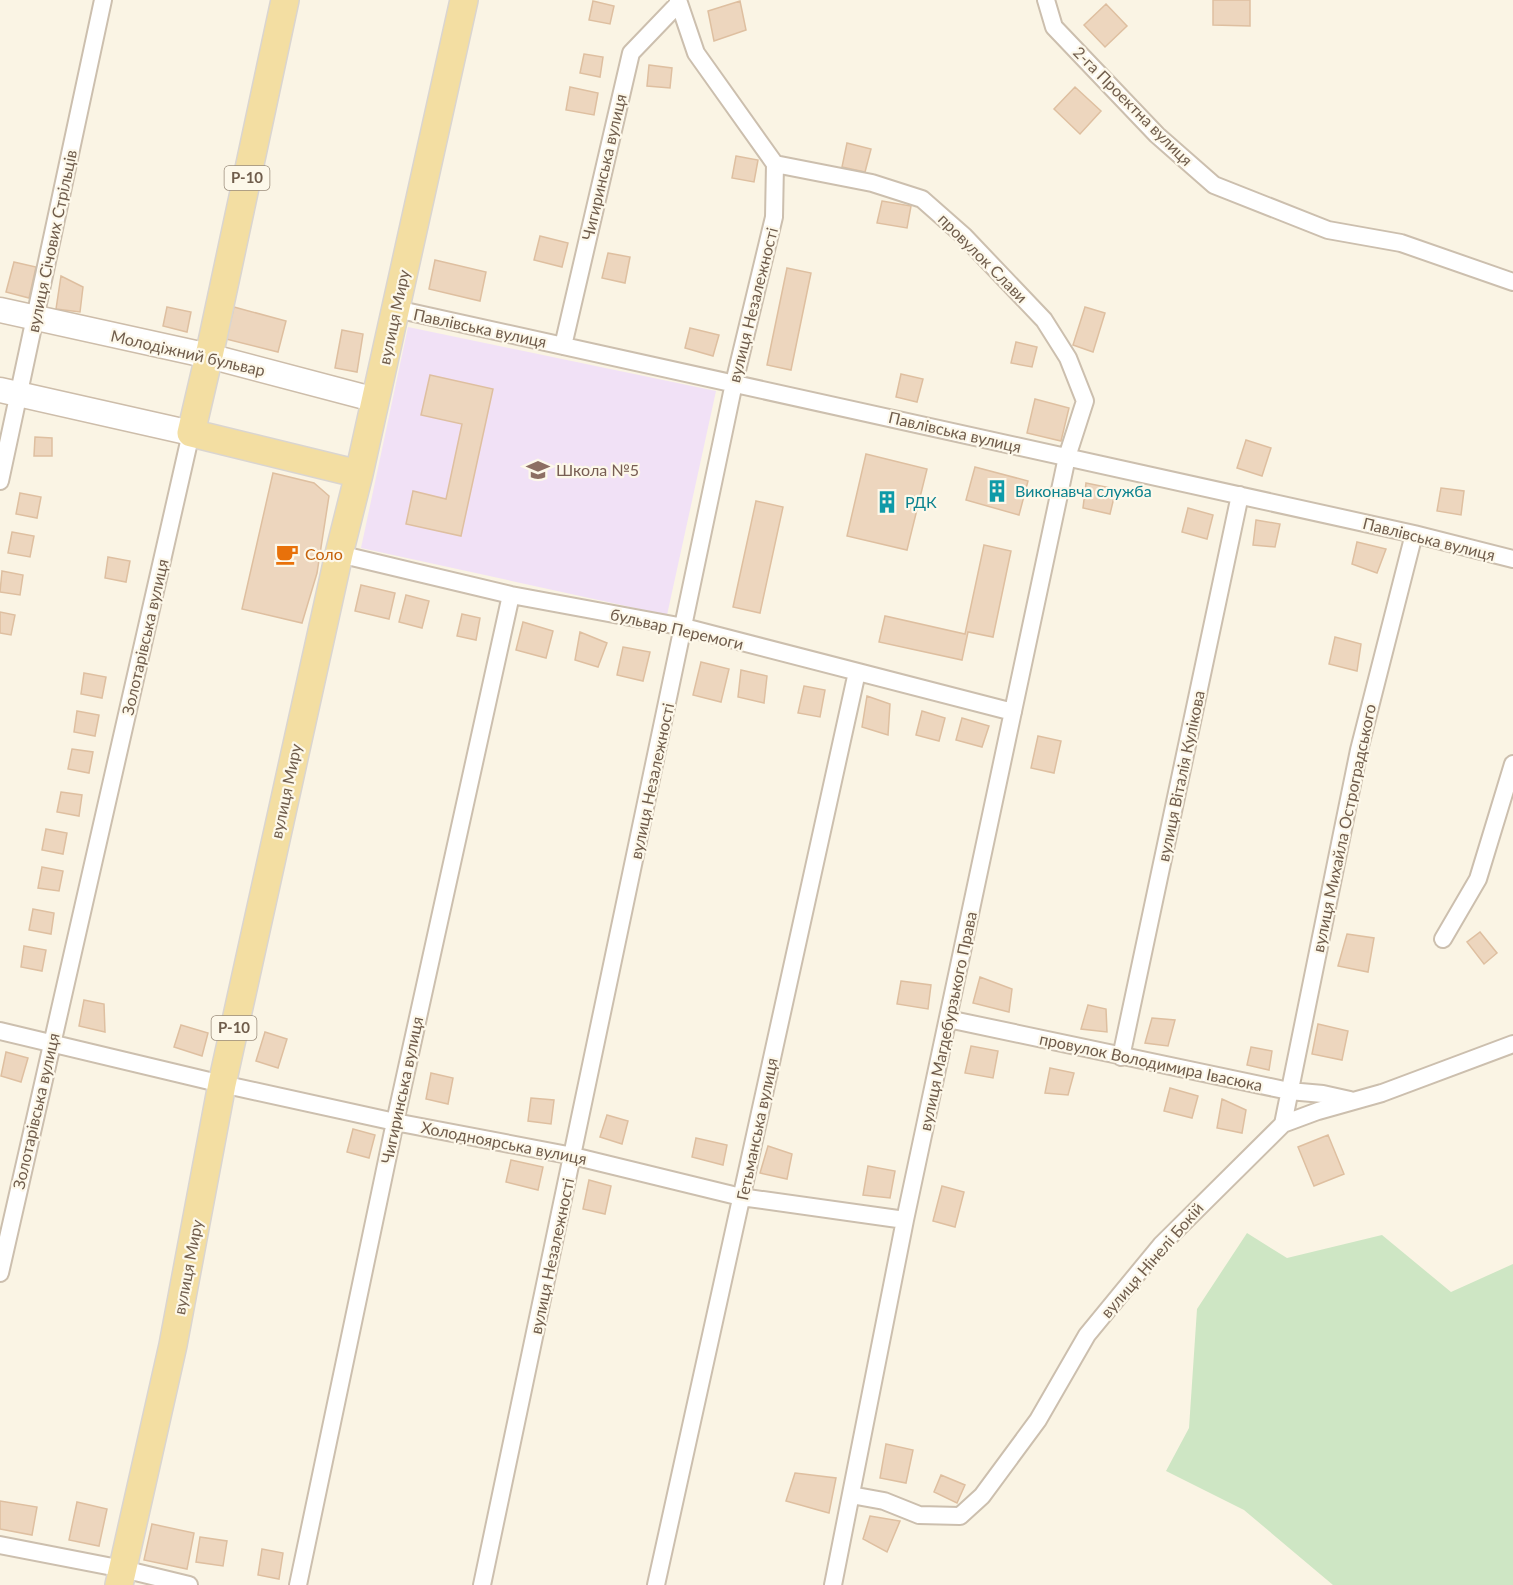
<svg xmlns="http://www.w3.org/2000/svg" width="1513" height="1585" font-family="Lato,sans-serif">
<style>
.education{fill:#f1e1f6}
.green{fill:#cee6c4}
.building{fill:#edd6be;stroke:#debfa0;stroke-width:1.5}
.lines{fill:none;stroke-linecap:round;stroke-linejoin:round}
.street-casing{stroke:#ccbfae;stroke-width:20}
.secondary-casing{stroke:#cdbdaa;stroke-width:27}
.primary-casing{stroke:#dad5d0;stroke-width:30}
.street{stroke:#fff;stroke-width:16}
.secondary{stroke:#fff;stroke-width:24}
.primary{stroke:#f3dea2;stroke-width:27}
.labels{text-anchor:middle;stroke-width:4.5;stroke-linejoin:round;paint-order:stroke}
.shield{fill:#fdf8ea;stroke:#9a8c7b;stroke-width:1.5}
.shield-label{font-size:15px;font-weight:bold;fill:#705d4c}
.street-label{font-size:16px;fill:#705d4c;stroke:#fdf8ea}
.education-label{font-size:16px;fill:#785e54;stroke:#fdf8ea;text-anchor:start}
.culture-label{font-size:16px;fill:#0d838f;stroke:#fdf8ea;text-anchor:start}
.food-label{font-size:16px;fill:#c56008;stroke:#fdf8ea;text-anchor:start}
</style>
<rect width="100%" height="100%" fill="#faf4e4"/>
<path class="education" d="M408,327L716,391L667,615L361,548Z"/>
<path class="green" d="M1247,1233L1287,1258L1382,1235L1451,1292L1513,1264V1585H1333L1244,1510L1166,1471L1189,1428L1197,1309Z"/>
<path class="building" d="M1213,0H1250V26L1213,25Z
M593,1L614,6L610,24L589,20Z
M740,1L746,30L714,41L708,11Z
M1106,4L1127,26L1105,47L1084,25Z
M584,54L603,57L600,77L580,73Z
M649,65L672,68L670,88L647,86Z
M570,87L598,93L594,115L566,110Z
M1075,87L1101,111L1080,134L1054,109Z
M847,143L871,149L865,172L842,167Z
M736,156L758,160L754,182L732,178Z
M882,201L911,206L907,228L877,223Z
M540,236L568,243L562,267L534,260Z
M608,253L630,257L625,283L602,278Z
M435,260L486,272L480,301L429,289Z
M14,262L36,267L29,298L6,292Z
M787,268L811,273L791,370L767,365Z
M61,276L83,287L80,312L56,309Z
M167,307L191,312L187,332L163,326Z
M234,307L286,321L278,352L226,339Z
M1085,307L1105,313L1093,352L1073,345Z
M690,328L719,335L713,356L685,348Z
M342,330L363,334L357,372L335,368Z
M1016,342L1037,347L1032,367L1011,363Z
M901,374L923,379L917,402L896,397Z
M430,375L493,389L461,536L406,524L413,491L446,499L462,424L421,415Z
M1035,399L1069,408L1061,441L1027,433Z
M35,437L52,438V456H34Z
M1246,440L1271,448L1262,476L1237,468Z
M866,454L927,469L907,550L847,536Z
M975,467L1028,481L1019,515L966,500Z
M273,473L314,483L329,496L317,573L302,623L242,609Z
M1086,483L1116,489L1110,514L1083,508Z
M1441,488L1464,491L1461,515L1437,511Z
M20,493L41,497L37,518L16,514Z
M756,501L783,507L760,613L733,607Z
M1188,508L1213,515L1207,539L1182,532Z
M1256,520L1280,524L1275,547L1253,545Z
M12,532L34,536L30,557L8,553Z
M1357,542L1386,549L1377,573L1352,564Z
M984,545L1011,551L993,637L968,632L962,660L879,642L885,616L965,634Z
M108,557L130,561L126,582L105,578Z
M2,571L23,575L20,595L0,592Z
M361,585L395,593L389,619L355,611Z
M406,595L429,601L422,628L399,622Z
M0,612L15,615L11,635L0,633Z
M462,614L480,618L476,640L457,636Z
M523,622L553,631L546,658L516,650Z
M580,632L607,643L598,667L575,660Z
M1335,637L1361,644L1357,671L1329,664Z
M623,647L650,652L643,681L617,675Z
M701,662L729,669L721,702L693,695Z
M741,670L767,676L764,703L738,697Z
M84,673L106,677L102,698L81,694Z
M804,686L825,690L820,717L798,713Z
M867,696L890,704L888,735L862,727Z
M77,711L99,715L95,736L74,732Z
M922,711L945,718L939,741L916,735Z
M962,718L989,726L982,747L956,740Z
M1038,736L1061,741L1054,773L1031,768Z
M72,749L93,752L89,773L68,769Z
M61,792L82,795L79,816L57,812Z
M46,829L67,833L63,854L42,850Z
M42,867L63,871L59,891L38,888Z
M33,909L54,913L51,934L29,930Z
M1480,932L1497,953L1484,964L1467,942Z
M1347,934L1374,938L1368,972L1338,966Z
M24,946L46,950L42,971L21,967Z
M980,977L1012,989L1009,1012L973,1003Z
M901,981L931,985L928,1009L897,1004Z
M84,1000L104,1004L105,1032L79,1026Z
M1088,1005L1106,1009L1107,1032L1081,1029Z
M1152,1018L1175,1020L1168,1046L1145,1043Z
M1318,1024L1348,1031L1342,1060L1312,1054Z
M181,1025L208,1033L202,1056L174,1047Z
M265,1032L287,1039L278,1068L256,1061Z
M971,1046L998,1051L993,1078L965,1073Z
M1251,1047L1272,1051L1269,1070L1247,1065Z
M6,1052L28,1058L21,1082L1,1076Z
M1050,1068L1074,1073L1068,1095L1045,1093Z
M431,1073L453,1078L448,1104L426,1099Z
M1170,1088L1198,1096L1192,1118L1164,1111Z
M531,1098L554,1100L551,1124L528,1121Z
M1222,1099L1246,1110L1242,1133L1217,1128Z
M607,1115L628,1121L622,1144L600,1137Z
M353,1129L375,1135L369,1158L347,1152Z
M1328,1135L1344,1174L1314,1186L1298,1147Z
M696,1138L727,1145L723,1165L692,1157Z
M768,1146L792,1154L787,1179L760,1173Z
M511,1160L543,1167L538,1190L506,1182Z
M868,1166L895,1171L890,1198L863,1195Z
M589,1180L611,1186L605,1214L583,1209Z
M942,1186L964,1192L955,1227L933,1221Z
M886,1444L913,1450L906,1483L880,1478Z
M795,1473L836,1478L829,1513L786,1501Z
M941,1475L965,1485L957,1503L934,1492Z
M0,1501L37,1507L32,1535L0,1529Z
M77,1502L107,1509L99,1546L69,1540Z
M870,1516L900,1521L887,1552L863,1539Z
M152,1524L194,1533L187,1569L144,1560Z
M200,1537L227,1541L223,1566L196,1562Z
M262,1549L283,1553L279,1579L258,1575Z"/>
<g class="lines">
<g class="street-casing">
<path id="street" d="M1046,0L1054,27L1157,135L1214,185L1328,230L1401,243L1513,282
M775,164L872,183L922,199L964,236L1044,320L1068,358L1085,401L1067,457L905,1220L833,1585
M396,309L1414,534L1513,559
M563,346L631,53L678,4
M0,481L103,0
M339,554L511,595L684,627L1013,712
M1443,939L1478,879L1513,764
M948,1019L1289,1091L1323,1094L1350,1100
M0,1031L222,1084L395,1122L573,1156L741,1197L905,1220
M1121,1057L1240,495
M1283,1124L1359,750L1414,534
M0,1273L191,433
M851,1495L884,1501L919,1515L960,1516L982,1496L1038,1420L1087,1335L1161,1245L1283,1124L1318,1111L1382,1093L1513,1044
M0,1545L123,1569L189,1585
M298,1585L395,1122L511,595
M482,1585L734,383L774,217L775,164L696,53L678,0
M656,1585L857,672"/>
</g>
<g class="secondary-casing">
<path id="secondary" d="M0,310L209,356L376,400
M0,390L191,433"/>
</g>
<g class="primary-casing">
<path id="primary" d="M285,0L209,356L191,433L359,474
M119,1585L173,1345L222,1084L339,554L359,474L464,0"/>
</g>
<use href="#street" class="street"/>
<use href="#secondary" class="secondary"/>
<use href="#primary" class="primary"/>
</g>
<defs>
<g id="school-bare" transform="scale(1.8)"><path d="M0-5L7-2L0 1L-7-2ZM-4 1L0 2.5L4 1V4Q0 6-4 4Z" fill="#8d6e63" stroke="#fdf8ea" stroke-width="2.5" paint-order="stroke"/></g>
<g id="building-bare" transform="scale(1.8)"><path d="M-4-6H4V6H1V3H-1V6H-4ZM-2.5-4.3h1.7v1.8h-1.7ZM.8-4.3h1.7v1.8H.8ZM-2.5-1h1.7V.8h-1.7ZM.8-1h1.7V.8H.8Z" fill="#0f9aa8" stroke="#fdf8ea" stroke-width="2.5" paint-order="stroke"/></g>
<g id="cafe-bare" transform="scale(1.8)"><path d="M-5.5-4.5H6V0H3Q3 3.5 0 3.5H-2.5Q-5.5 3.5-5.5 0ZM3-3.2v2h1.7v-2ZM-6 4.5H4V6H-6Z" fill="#e8710a" stroke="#fdf8ea" stroke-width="2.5" paint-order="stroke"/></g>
</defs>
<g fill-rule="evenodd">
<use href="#school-bare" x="538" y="470"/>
<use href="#building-bare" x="997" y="491"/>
<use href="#building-bare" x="887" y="502"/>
<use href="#cafe-bare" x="287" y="554"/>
</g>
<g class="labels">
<g class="shield">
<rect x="224.5" y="166" width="45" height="24" rx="4.5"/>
<rect x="211.5" y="1016" width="45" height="24" rx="4.5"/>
</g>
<g class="shield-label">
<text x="247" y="183">Р-10</text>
<text x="234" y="1033">Р-10</text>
</g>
<g class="street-label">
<text transform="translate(1133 106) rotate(45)" y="6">2-га Проектна вулиця</text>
<text transform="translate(604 167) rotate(-77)" y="6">Чигиринська вулиця</text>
<text transform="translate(52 241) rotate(-78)" y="6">вулиця Січових Стрільців</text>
<text transform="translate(983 258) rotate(45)" y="6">провулок Слави</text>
<text transform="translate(753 305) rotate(-76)" y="6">вулиця Незалежності</text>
<text transform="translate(394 317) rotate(-78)" y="6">вулиця Миру</text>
<text transform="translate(480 328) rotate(12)" y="6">Павлівська вулиця</text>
<text transform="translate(188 353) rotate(13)" y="6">Молодіжний бульвар</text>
<text transform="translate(955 432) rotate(13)" y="6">Павлівська вулиця</text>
<text transform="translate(1429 539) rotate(14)" y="6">Павлівська вулиця</text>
<text transform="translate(677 629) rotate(13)" y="6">бульвар Перемоги</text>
<text transform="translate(145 637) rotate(-77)" y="6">Золотарівська вулиця</text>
<text transform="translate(1181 776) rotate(-78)" y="6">вулиця Віталія Кулікова</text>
<text transform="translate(652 781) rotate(-78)" y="6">вулиця Незалежності</text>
<text transform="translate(286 791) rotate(-78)" y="6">вулиця Миру</text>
<text transform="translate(1344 828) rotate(-78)" y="6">вулиця Михайла Остроградського</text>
<text transform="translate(948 1021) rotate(-78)" y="6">вулиця Магдебурзького Права</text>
<text transform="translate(1151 1062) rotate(12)" y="6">провулок Володимира Івасюка</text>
<text transform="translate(402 1090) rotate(-78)" y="6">Чигиринська вулиця</text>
<text transform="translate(36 1111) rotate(-77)" y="6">Золотарівська вулиця</text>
<text transform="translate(757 1129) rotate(-78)" y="6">Гетьманська вулиця</text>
<text transform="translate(504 1143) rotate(11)" y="6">Холодноярська вулиця</text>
<text transform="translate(552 1256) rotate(-78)" y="6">вулиця Незалежності</text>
<text transform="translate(1152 1260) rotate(-49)" y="6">вулиця Нінелі Бокій</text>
<text transform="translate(188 1267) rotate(-79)" y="6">вулиця Миру</text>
</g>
<g class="education-label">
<text x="556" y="476">Школа №5</text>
</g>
<g class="culture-label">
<text x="1015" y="497">Виконавча служба</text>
<text x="905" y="508">РДК</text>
</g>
<g class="food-label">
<text x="305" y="560">Соло</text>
</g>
</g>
</svg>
